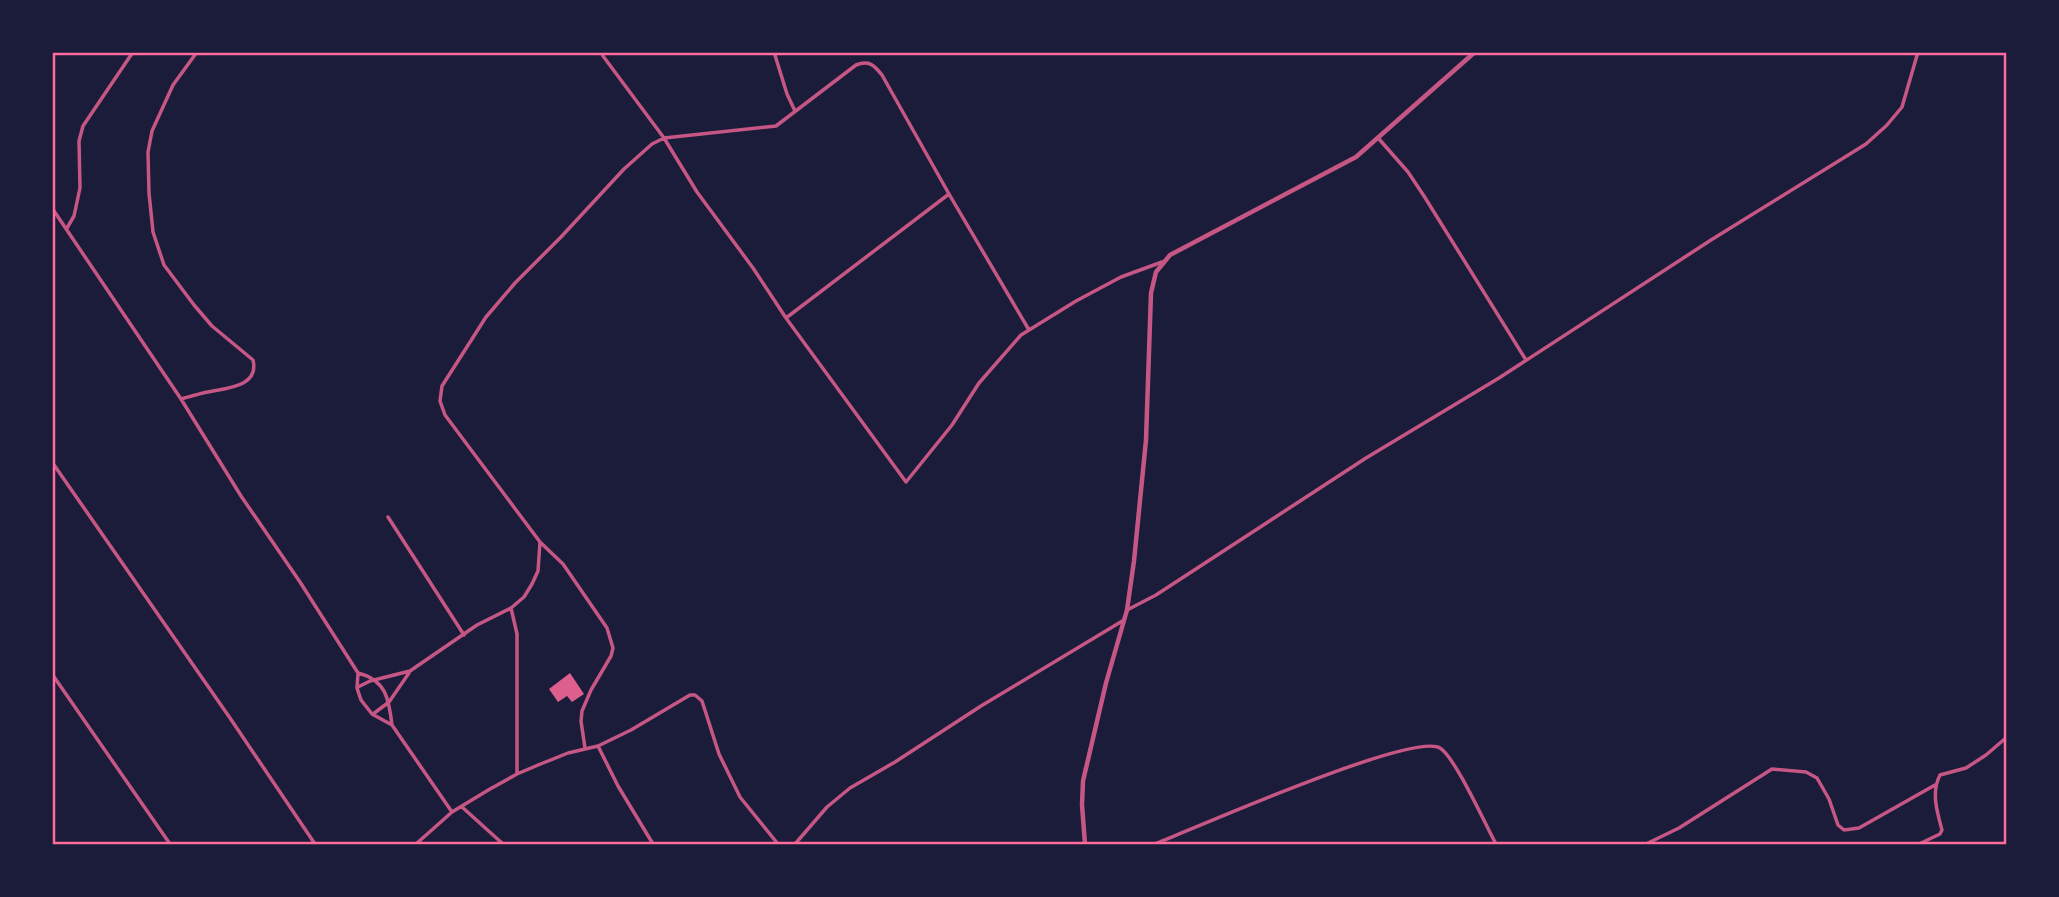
<svg xmlns="http://www.w3.org/2000/svg" width="2059" height="897" font-family="Jost,sans-serif">
<style>
.building{fill:#dd5f8e}
.lines{fill:none;stroke-linecap:round;stroke-linejoin:round}
.minor{stroke:#c65784;stroke-width:3.5}
.tertiary{stroke:#c65784;stroke-width:4.5}
.neatline{fill:none;stroke:#ff6b9d;stroke-width:2.5}
</style>
<rect width="100%" height="100%" fill="#1b1b3a"/>
<path class="building" d="M570,673L584,694L572,702L567,696L558,702L549,689Z"/>
<g class="lines">
<path class="minor" d="M602,52L603,56L664,138L697,192L753,268L786,318L906,482L952,425L979,383L1021,335L1076,301L1121,277L1162,262
M774,52L787,94L795,111
M1379,139L1408,172L1424,196L1526,360
M52,208L181,399L241,496L300,582L358,673L357,688L361,700L372,714L392,725L452,812
M67,228L74,216L80,188L79,141L83,126L133,52
M786,318L949,194
M181,399C188,397 195,395 203,393C221,388 260,389 253,360L212,326L194,305L164,265L153,232L149,193L148,152L152,131L173,85L197,52
M52,462L230,718L315,844
M388,517L464,635
M511,608L517,634V773
M1127,610L1156,595L1366,458L1499,378L1711,240L1866,144L1887,125L1902,107L1918,52
M358,673C386,680 389,699 392,725
M52,674L170,844
M358,687L370,681L410,671L477,625L511,608L524,597L532,584L538,571L540,542
M373,714L389,702L409,673
M598,746L618,786L653,844
M585,748L581,721L582,711L591,690L611,656L613,648L607,628L563,564L540,542L445,415L440,401L442,386L486,317L515,283L561,237L624,169L652,144L664,138L776,126L856,65C869,60 874,65 882,75L949,194L1029,330
M462,807L503,844
M416,844L452,812L490,789L517,774L543,763L568,753L598,746L631,730L690,695H695L702,701L719,754L740,797L778,844
M795,844L827,807L850,788L895,762L981,706L1124,620
M1155,844C1195,828 1412,732 1440,748C1455,757 1486,826 1496,844
M1646,844L1679,828L1772,769L1806,772L1817,778L1829,799L1838,825L1844,830L1859,828L1935,785
M1919,844L1940,834L1942,830C1937,812 1931,792 1940,775L1966,768L1986,755L2007,737"/>
<path class="tertiary" d="M1085,844L1082,805L1083,781L1106,683L1127,610L1134,561L1146,440L1151,293L1156,272L1170,255L1356,157L1475,52"/>
</g>
<rect width="2059" height="897" fill="none" stroke="#1b1b3a" stroke-width="108"/>
<rect x="54" y="54" width="1951" height="789" class="neatline"/>
</svg>
